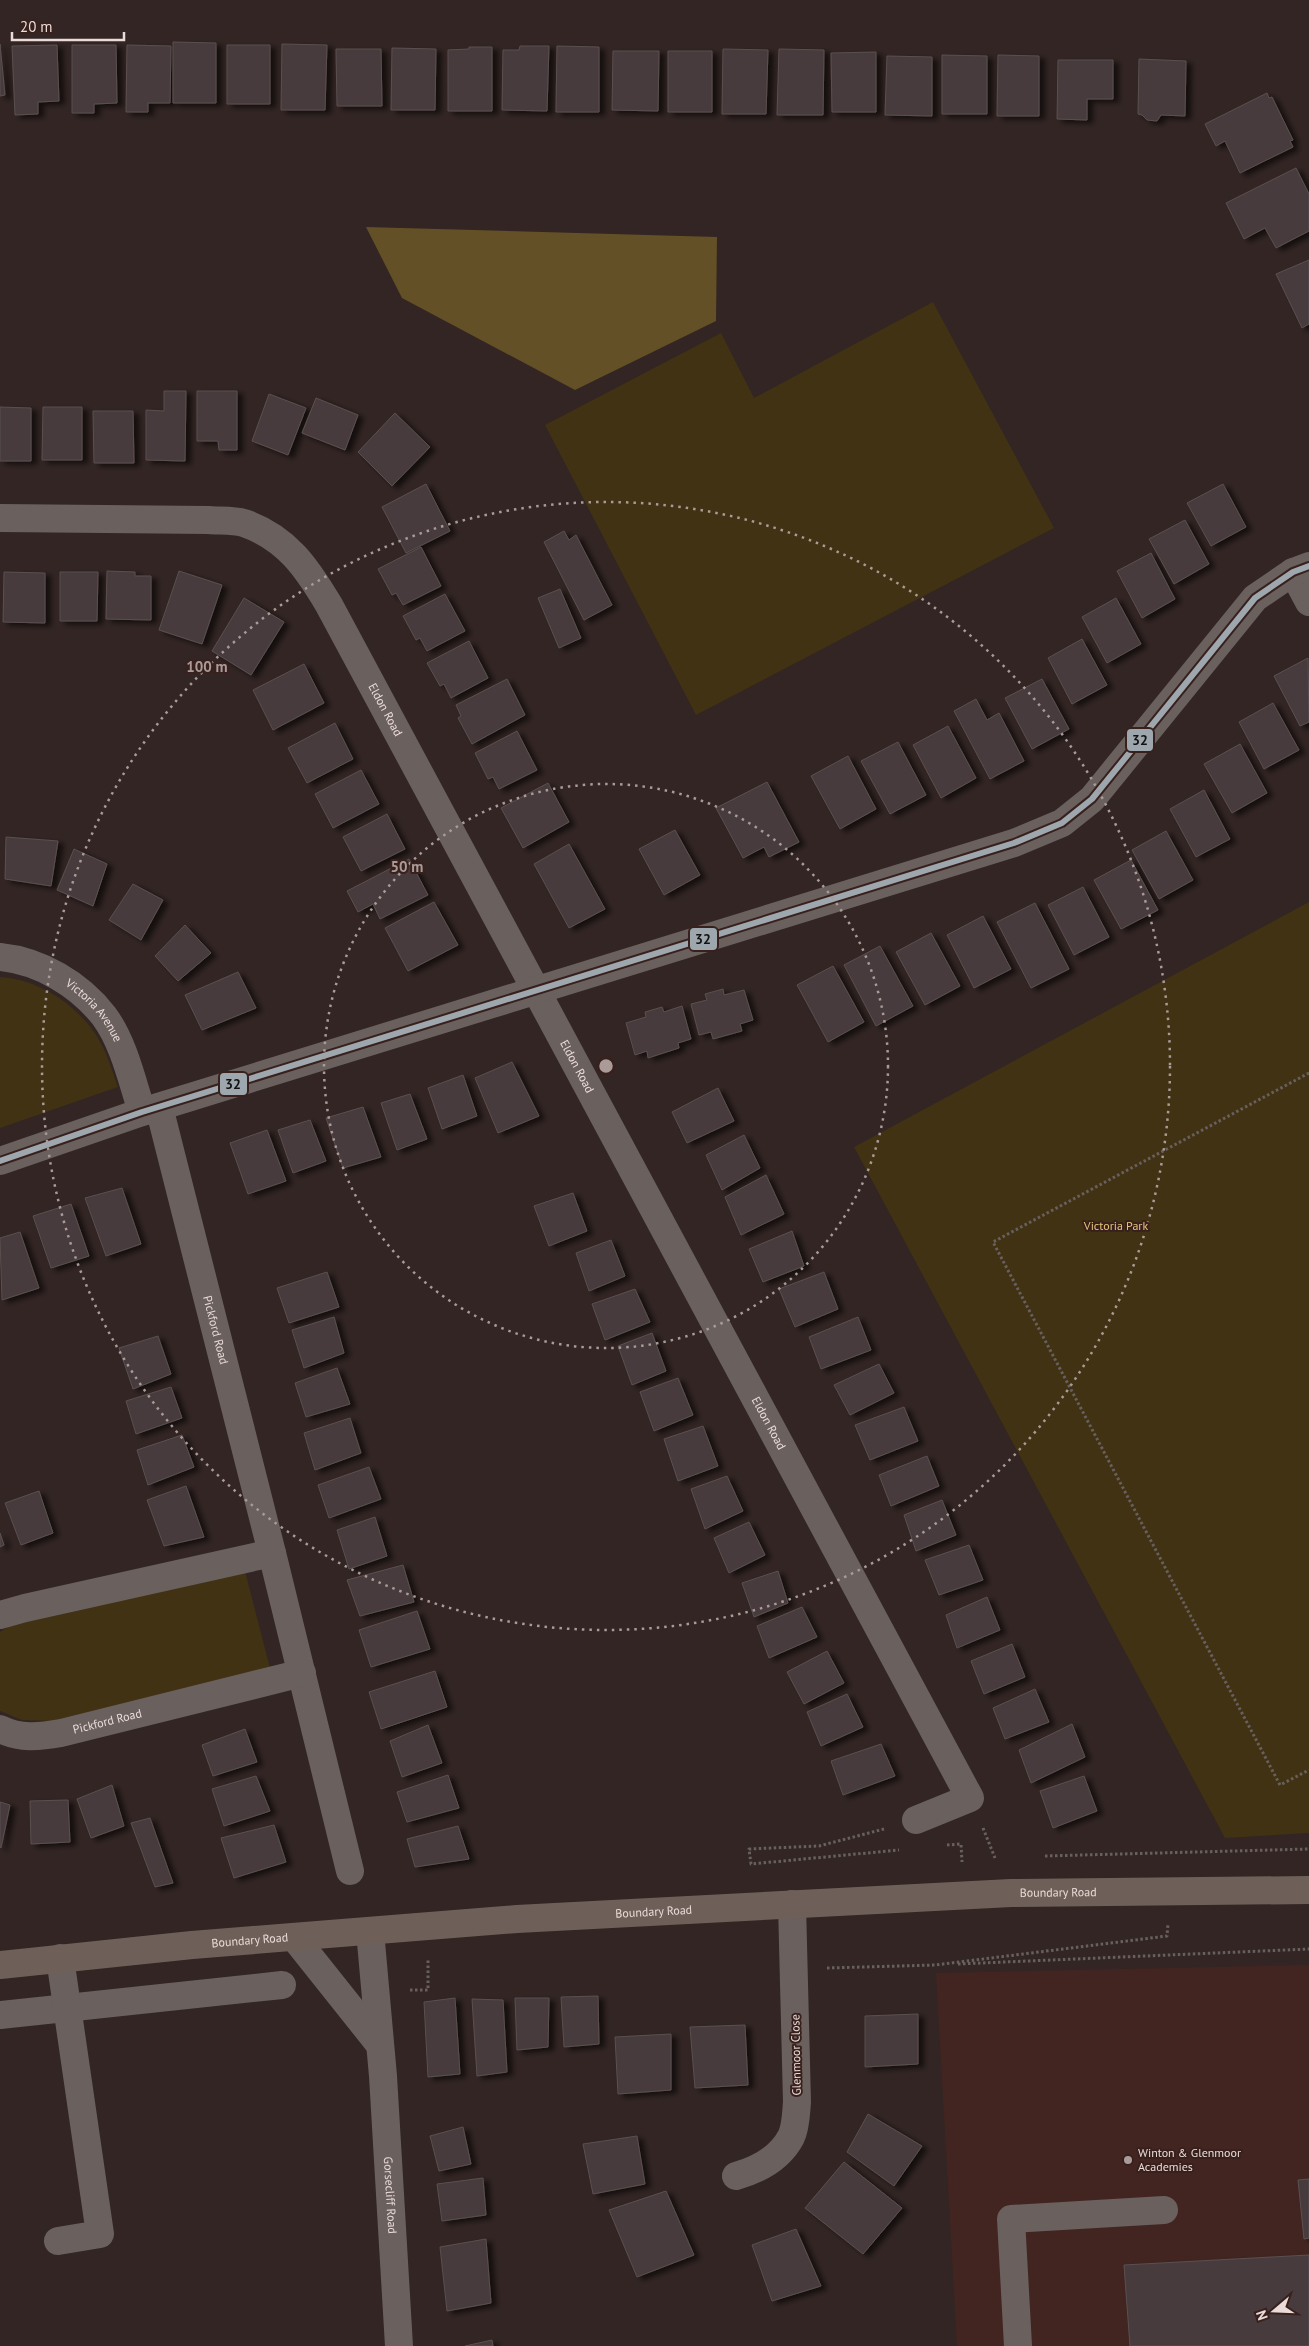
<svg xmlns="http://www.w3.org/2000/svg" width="1309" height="2346" font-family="'PT Sans',sans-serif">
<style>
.built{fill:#422520}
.green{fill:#403213}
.forest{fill:#635026}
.building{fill:#473b3c;stroke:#5b5050;filter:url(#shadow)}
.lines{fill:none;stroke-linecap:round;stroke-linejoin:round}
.path{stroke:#68605e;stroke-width:3;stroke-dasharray:2.5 2.5;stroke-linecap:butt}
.minor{stroke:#6a605e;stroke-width:28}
.major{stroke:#6e6059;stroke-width:28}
.bus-1-casing{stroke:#38211d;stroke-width:10}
.bus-1{stroke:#9ea7ad;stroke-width:6}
.ring{fill:none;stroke:#aa9b99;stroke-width:2.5;stroke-dasharray:2.5 5}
.poi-dot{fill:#aa9b99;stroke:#38211d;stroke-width:2}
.labels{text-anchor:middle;stroke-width:4;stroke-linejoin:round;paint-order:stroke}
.street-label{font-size:12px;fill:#ebdbd8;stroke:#38211d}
.park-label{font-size:12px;fill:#e5c479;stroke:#38211d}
.poi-label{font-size:12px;fill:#ebdbd8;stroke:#38211d;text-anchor:start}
.centre{fill:#aa9b99;stroke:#38211d;stroke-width:2.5}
.ring-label{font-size:15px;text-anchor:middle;font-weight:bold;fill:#aa9b99;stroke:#38211d;stroke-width:4;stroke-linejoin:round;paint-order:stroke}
.line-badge{stroke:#38211d;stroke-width:2}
.pale-badge-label{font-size:14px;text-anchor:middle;font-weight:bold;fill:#111}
</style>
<defs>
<filter id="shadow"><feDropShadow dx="5.5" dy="3" stdDeviation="2.5" flood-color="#0009"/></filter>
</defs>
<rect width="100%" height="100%" fill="#322523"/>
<path class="built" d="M1309,1965V2346H957L936,1973Z"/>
<path class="green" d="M933,302L1054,528L696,715L545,425L721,333L754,398Z
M1309,902V1833L1225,1838L854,1147Z
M0,977C38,979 78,1005 98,1038C107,1053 112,1070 118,1087L0,1128Z
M245,1571L270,1668L52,1721L22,1720L0,1711V1632L15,1622Z"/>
<path class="forest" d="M366,227L717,237L716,321L575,390L402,298Z"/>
<path class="building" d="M173,42L216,43V103H173Z
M0,44L5,95L0,96Z
M282,44L327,45L325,110H281Z
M57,45L59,101L38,102V114L15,115L12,46Z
M72,45H116L117,103L94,104V113H72Z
M127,45L171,46L170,103H148V112H126Z
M227,45H270V104H227Z
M520,46H549L547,111L502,110L503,50H519Z
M557,46L599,47V112H556Z
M469,47H492V111H448V50L469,49Z
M392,48L436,49L435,110H391Z
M336,49H381L382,106H337Z
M723,49L768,50L766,114H722Z
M779,49L824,50L823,115H777Z
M613,51H659L658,111L612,110Z
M668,51H712V112H668Z
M876,52V112H832L831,53Z
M942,55L987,56V114H942Z
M998,55L1039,56V116H997Z
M887,56L932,57V116L885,115Z
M1139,59L1186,61L1185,116L1161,115L1157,121L1147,120L1142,115L1138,114Z
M1058,60H1113V99H1087V120L1057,119Z
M1267,93L1269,98L1272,97L1293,140L1290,141L1293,147L1240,173L1225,141L1216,146L1205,124Z
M1296,168L1309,194V231L1276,248L1265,228L1244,239L1226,203Z
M1309,260V324L1302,328L1276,274Z
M164,391H186L185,461L146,460V410L164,411Z
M197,391H237V450H219L218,441H197Z
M269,394L306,408L288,455L252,441Z
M316,398L358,415L345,450L302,433Z
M0,407L31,408V461H0Z
M43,407H82V460H42Z
M93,411H133L134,463H94Z
M395,413L430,447L392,486L358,452Z
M426,484L450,531L406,553L382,507Z
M1223,484L1246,527L1211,546L1187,503Z
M1185,520L1209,564L1174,584L1149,539Z
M564,531L569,540L576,535L612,605L584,620L544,542Z
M421,547L441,586L403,605L396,593L392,595L378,569Z
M1151,553L1175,599L1142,618L1117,571Z
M107,571L135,572V576H151V620L106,619Z
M179,571L222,585L202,644L159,630Z
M4,572L45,573V623L3,622Z
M60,572H98L97,621H60Z
M560,589L581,638L559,648L538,598Z
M445,594L465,631L427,651L420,638L416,640L403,616Z
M244,598L284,622L251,675L212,651Z
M1116,598L1141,644L1107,663L1082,617Z
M1082,639L1107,685L1072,704L1048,658Z
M469,641L488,678L451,698L444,684L440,686L427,663Z
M1308,658L1309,722L1300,726L1274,676Z
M304,664L324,703L273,730L253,690Z
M507,679L525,715L472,744L458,718L461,716L456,705Z
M1042,679L1069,729L1032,749L1005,698Z
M976,699L987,720L999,713L1024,761L990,779L954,711Z
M1273,703L1299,750L1264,769L1239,722Z
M335,723L353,759L307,783L288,748Z
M948,726L976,778L941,798L913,745Z
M517,731L537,770L499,789L493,777L488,779L475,753Z
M898,742L926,795L890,814L861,761Z
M1240,744L1267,793L1232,813L1204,764Z
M848,756L876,809L840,829L811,776Z
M361,770L379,804L333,828L315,794Z
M767,782L799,842L769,857L764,847L743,858L716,808Z
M548,783L569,822L523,848L501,808Z
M1204,790L1230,839L1196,857L1170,809Z
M387,814L405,849L361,871L343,837Z
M675,830L700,875L664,895L639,849Z
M1166,831L1193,880L1159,899L1132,850Z
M6,837L58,841L51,886L5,879Z
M569,844L605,909L569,928L534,864Z
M74,849L107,864L93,906L57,890Z
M409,859L428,895L380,919L373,904L358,912L347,891Z
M1131,860L1158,910L1121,929L1094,880Z
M133,884L163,900L141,940L109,920Z
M1083,887L1109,937L1074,955L1048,905Z
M434,902L458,945L408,971L385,928Z
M1035,903L1069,969L1031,988L997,922Z
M983,916L1011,969L974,988L947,935Z
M185,925L211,953L178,981L155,956Z
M931,933L960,986L925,1005L896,952Z
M880,946L913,1006L876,1026L844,965Z
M833,966L864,1022L828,1042L797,985Z
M238,972L256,1008L202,1030L185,995Z
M723,989L724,995L744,990L753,1020L740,1024L742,1031L713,1039L711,1032L699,1035L691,1004L707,1000L705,994Z
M682,1006L691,1039L678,1043L679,1048L648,1058L647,1051L635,1055L626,1023L646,1017L645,1012L662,1007L664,1012Z
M512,1062L539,1116L498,1133L475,1078Z
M463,1075L477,1116L442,1129L428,1088Z
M718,1088L734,1121L687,1143L672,1112Z
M410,1094L427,1139L397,1150L381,1103Z
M363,1107L381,1157L343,1168L326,1118Z
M310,1120L326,1161L293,1173L278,1130Z
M267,1130L286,1181L248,1194L230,1143Z
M744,1135L760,1168L722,1190L706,1155Z
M766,1175L784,1214L741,1235L725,1197Z
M122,1188L141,1244L106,1256L85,1198Z
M573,1193L587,1231L549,1246L534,1206Z
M71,1204L89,1256L51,1268L33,1216Z
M792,1231L804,1266L763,1282L749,1249Z
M20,1232L39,1288L2,1300L0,1238Z
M611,1240L625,1276L589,1291L576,1253Z
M327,1272L339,1307L289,1323L277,1288Z
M824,1272L838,1309L795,1327L779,1289Z
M635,1289L650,1322L605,1340L592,1304Z
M334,1317L344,1353L304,1368L292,1330Z
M858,1317L871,1350L821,1369L809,1337Z
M652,1333L666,1371L632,1385L618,1346Z
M158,1336L171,1374L133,1389L119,1348Z
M879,1364L894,1393L850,1415L834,1385Z
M337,1368L350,1404L306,1417L295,1383Z
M678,1378L693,1415L654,1431L640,1392Z
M171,1387L182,1418L136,1434L126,1401Z
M904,1407L918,1441L870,1460L855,1425Z
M350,1418L361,1453L315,1470L304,1433Z
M703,1426L718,1466L678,1481L664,1439Z
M182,1435L194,1467L148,1485L137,1450Z
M927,1456L939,1486L891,1506L879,1475Z
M369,1467L381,1499L329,1518L318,1485Z
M727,1476L743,1511L705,1529L691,1489Z
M186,1486L204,1537L164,1546L147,1500Z
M39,1491L53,1533L21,1545L5,1503Z
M942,1500L956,1535L916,1551L904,1515Z
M375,1517L387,1556L349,1569L337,1530Z
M749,1522L765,1555L729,1573L714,1538Z
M0,1533L4,1545L0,1547Z
M969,1545L983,1580L939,1595L925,1560Z
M403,1565L414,1602L360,1616L347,1580Z
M778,1571L788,1603L754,1617L742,1583Z
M987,1597L1000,1630L957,1648L946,1615Z
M802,1607L817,1637L769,1658L757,1626Z
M417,1611L430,1649L371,1667L359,1630Z
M1012,1644L1025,1677L984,1694L971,1661Z
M827,1651L844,1683L804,1704L787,1672Z
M435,1671L447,1707L381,1729L369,1692Z
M1035,1689L1049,1722L1005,1739L993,1708Z
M847,1694L863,1727L821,1746L807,1712Z
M1072,1724L1085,1757L1031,1783L1019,1750Z
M428,1725L442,1763L402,1777L390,1741Z
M245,1729L257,1762L213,1776L202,1745Z
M881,1744L895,1776L843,1795L831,1761Z
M448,1775L459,1808L407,1822L397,1792Z
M256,1776L270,1811L224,1826L212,1789Z
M1084,1776L1097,1811L1053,1828L1040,1791Z
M112,1785L124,1826L91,1838L77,1799Z
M68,1800L70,1842L31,1844L30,1801Z
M0,1802L10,1805L1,1848L0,1847Z
M150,1818L173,1883L155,1887L131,1823Z
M274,1825L286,1862L234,1878L221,1838Z
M458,1826L469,1859L415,1867L407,1839Z
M598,1996L599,2044L564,2047L561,1997Z
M455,1998L460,2074L428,2077L424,2002Z
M515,1998H549L548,2047L517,2050Z
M472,1999L503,2000L507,2072L477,2076Z
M918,2014V2064L865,2067V2016Z
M745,2025L748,2085L695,2088L690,2027Z
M671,2034V2090L618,2094L615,2037Z
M868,2114L922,2146L894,2186L847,2152Z
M463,2127L471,2164L439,2171L430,2136Z
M637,2136L645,2184L593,2194L583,2144Z
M844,2162L902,2208L863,2254L805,2208Z
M483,2178L486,2215L442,2221L437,2184Z
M1309,2179V2238L1304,2239L1298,2180Z
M666,2191L694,2255L637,2277L609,2210Z
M796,2229L821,2286L772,2301L752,2245Z
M486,2239L491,2303L447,2311L440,2247Z
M1309,2255V2346H1130L1124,2265Z
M492,2340L493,2346H465Z"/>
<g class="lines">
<path class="path" d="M1309,1073L993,1242L1280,1785L1309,1770
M983,1828L995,1858
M884,1829L819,1846L749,1849L751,1864L899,1850
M947,1845L961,1844L962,1862
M1045,1856L1309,1849
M958,1964L1309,1949
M827,1968L935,1965L1167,1936L1168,1924
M410,1990H428V1959"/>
<g class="minor">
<path id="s1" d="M0,518L209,520C219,521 233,520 244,523C287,538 307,568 329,605L970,1798L916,1820"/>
<path d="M1293,572L1309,602"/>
<path id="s2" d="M0,957C40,961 79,984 104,1016C124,1043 132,1081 142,1112"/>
<path id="s3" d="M159,1107L272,1553L350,1871"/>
<path d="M0,1161L142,1112L1014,843L1062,823L1092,799L1255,598L1293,572L1309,566"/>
<path d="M0,1615L25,1608L272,1553"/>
<path id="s4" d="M0,1729C20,1739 39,1737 61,1733L302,1673"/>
<path id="s5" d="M370,1931L383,2076L399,2346"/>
<path d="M294,1937L380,2045"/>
<path d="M0,2015L282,1985"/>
<path d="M736,2176C757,2170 780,2158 791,2137C796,2127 796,2113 797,2102L792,1904"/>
<path d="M58,2241L100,2234L60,1958"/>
<path d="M1018,2346L1011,2219L1164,2210"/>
</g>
<path class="major" id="s6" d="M0,1965L192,1945L517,1919L1011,1893L1309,1890"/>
<g class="bus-1-casing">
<path id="bus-1" d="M0,1161L142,1112L1014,843L1062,823L1092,799L1255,598L1293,572L1309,566"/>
</g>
<use href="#bus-1" class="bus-1"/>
</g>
<g class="ring">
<circle cx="606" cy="1066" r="282"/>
<circle cx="606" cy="1066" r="564"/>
</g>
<circle class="poi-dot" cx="1128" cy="2160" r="5"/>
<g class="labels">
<g class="street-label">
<text dy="4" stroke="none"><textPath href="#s1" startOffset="484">Eldon Road</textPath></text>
<text dy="4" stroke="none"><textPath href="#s2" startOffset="112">Victoria Avenue</textPath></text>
<text dy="4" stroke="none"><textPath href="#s1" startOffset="889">Eldon Road</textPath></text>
<text dy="4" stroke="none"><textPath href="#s3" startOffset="230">Pickford Road</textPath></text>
<text dy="4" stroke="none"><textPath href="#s1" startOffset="1294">Eldon Road</textPath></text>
<text dy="4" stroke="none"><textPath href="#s4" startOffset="110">Pickford Road</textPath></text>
<text dy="4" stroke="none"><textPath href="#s6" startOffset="1061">Boundary Road</textPath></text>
<text dy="4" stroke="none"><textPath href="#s6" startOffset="656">Boundary Road</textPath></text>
<text dy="4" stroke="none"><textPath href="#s6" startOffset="251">Boundary Road</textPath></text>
<text transform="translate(796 2055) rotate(-91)" y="4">Glenmoor Close</text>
<text dy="4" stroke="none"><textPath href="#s5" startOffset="265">Gorsecliff Road</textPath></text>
</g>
<g class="park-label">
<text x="1116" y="1230">Victoria Park</text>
</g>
<g class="poi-label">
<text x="1138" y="2157">Winton &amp; Glenmoor<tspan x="1138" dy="14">Academies</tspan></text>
</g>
</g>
<circle cx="606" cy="1066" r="8" class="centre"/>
<g class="ring-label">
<text x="207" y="672">100 m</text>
<text x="407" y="872">50 m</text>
</g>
<g class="line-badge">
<rect x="1126" y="728" width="28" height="24" rx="5" fill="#9ea7ad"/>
<rect x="689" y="927" width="29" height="24" rx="5" fill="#9ea7ad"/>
<rect x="219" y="1072" width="29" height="24" rx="5" fill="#9ea7ad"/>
</g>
<g class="pale-badge-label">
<text x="1140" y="745">32</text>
<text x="703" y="944">32</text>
<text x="233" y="1089">32</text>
</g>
<g transform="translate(1274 2311) rotate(251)" stroke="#38211d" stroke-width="4" paint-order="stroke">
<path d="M0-4L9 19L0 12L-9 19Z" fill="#ebdbd8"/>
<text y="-8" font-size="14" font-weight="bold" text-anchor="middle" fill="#ebdbd8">N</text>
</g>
<path d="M12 32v8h112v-8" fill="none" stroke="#ebdbd8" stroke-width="2.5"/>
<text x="20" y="32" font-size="15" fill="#ebdbd8" stroke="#38211d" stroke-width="4" paint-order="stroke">20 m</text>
</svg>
